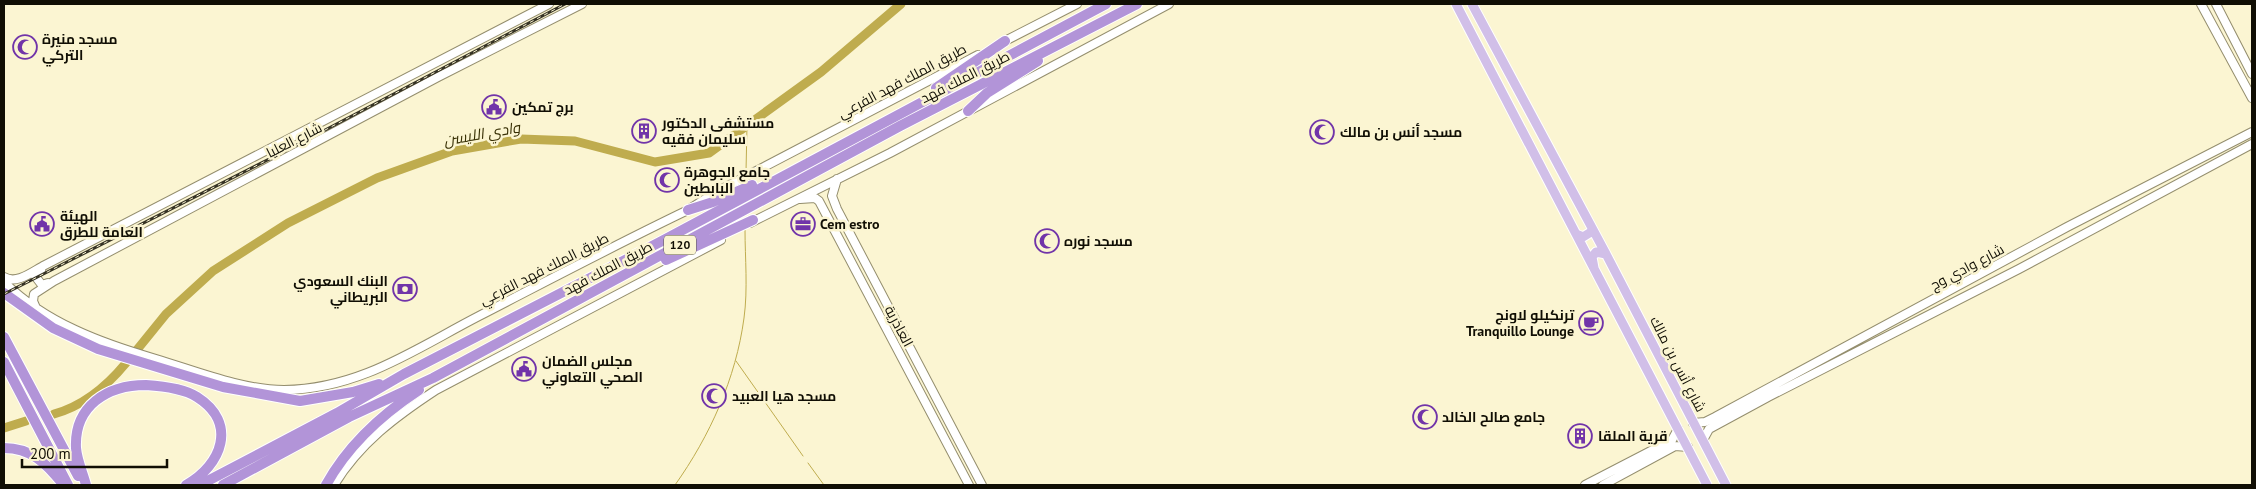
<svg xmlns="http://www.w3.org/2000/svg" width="2256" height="489" font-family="'PT Sans',Cairo,sans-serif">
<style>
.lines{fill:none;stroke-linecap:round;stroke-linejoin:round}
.stream{stroke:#bfac4e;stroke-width:1}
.river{stroke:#bfac4e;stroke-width:9}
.secondary-casing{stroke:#948e6e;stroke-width:10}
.primary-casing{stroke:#fff;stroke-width:11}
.highway-casing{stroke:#fff;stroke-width:12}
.secondary{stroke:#fff;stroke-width:8}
.primary{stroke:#d1bfe8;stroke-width:9}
.highway{stroke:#b294d8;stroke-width:10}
.rail-casing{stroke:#363325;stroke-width:3}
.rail{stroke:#fbf5d2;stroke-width:1;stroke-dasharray:4;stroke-linecap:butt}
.labels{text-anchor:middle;stroke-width:5;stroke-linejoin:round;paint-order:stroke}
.shield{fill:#fbf5d2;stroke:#565342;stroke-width:1}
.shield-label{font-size:12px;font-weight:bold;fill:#100e04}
.poi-label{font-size:14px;font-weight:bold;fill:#100e04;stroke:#fbf5d2;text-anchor:start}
.street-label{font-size:14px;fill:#100e04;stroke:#fbf5d2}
.water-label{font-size:15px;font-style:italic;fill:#372f04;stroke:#fbf5d2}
</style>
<rect width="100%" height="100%" fill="#fbf5d2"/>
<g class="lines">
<path class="stream" d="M746,172L747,126
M736,361L803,456
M808,463L824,485
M675,485C710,436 736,378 744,318C748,289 745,258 745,230"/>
<path class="river" d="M136,351L166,314L213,271L288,223L377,178L452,151L521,139L575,141L655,162L709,153L821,72L901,4
M54,414C83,406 107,386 126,363
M4,428L26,421"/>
<g class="secondary-casing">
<path id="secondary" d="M2201,4L2252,98
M2216,4L2252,74
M1001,43L1077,4
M837,179L832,196L837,209L982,485
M800,199L815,198L819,201L969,485
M750,223L890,153L1169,4
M41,270L35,276L42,285L48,283
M4,277C17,285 33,271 45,265L549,4
M4,282C46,323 101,343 156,359C196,371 243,390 284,390C360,389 415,349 479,316C549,280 617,244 688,210L716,192L978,55
M36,308L33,301L34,294L54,281L438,77L582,4
M1693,423L1705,422L1715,417L2067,227L2252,132
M1703,440L1709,429L1768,397L2019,269L2252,144
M334,485C360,443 395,417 436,390L721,240
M1585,485L1672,440L1678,429
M1603,485L1675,446L1688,447"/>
</g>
<g class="primary-casing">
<path id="primary" d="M1456,4L1576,234L1583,237L1591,232L1592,229
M1472,4L1606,254
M1576,234L1707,485
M1594,268L1592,257L1596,252L1606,254L1726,485"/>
</g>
<g class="highway-casing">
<path id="highway" d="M936,88L1005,41
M968,111L987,93L1038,61
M688,210L713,202L752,185
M666,260L753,220
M4,293L53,328L98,349L223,387L300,401L353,392L379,384
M4,337L78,476
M4,362L68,485
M4,448C31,448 46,463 62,483
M86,485C83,473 77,461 76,448C74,406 107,385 146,385C162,386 183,388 197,397C238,423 222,465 186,485
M200,485L337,413L404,374L660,242L1106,4
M223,485L349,417L433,378L900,126L1137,4
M326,485C348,445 381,415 419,390"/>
</g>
<use href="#secondary" class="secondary"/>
<use href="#primary" class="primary"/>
<use href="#highway" class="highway"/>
<g class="rail-casing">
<path id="rail" d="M4,294L287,150L565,4"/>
</g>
<use href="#rail" class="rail"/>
</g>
<defs>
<g id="mosque-ring" transform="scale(1.25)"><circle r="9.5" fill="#fbf5d2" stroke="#7134a9" stroke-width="1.5"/><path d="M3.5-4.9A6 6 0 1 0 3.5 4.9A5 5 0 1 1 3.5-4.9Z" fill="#7134a9"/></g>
<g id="civic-ring" transform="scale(1.25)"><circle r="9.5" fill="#fbf5d2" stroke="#7134a9" stroke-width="1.5"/><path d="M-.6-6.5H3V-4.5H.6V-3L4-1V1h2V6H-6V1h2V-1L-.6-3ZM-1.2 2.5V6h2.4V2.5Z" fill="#7134a9"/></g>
<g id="building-ring" transform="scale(1.25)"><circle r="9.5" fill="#fbf5d2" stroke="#7134a9" stroke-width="1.5"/><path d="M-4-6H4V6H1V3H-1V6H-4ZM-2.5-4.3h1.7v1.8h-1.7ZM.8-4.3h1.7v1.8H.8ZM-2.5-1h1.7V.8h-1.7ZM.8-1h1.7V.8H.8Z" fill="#7134a9"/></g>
<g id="office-ring" transform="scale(1.25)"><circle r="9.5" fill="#fbf5d2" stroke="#7134a9" stroke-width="1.5"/><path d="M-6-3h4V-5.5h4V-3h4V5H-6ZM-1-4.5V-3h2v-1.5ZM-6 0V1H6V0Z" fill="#7134a9"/></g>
<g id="bank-ring" transform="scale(1.25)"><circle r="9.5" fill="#fbf5d2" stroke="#7134a9" stroke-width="1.5"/><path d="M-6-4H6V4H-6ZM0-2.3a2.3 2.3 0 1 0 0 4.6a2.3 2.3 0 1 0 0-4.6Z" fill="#7134a9"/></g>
<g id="cafe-ring" transform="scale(1.25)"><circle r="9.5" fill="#fbf5d2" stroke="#7134a9" stroke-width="1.5"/><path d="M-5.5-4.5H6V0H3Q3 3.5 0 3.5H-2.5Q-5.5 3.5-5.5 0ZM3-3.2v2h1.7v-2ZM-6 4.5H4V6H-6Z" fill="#7134a9"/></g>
</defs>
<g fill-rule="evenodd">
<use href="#mosque-ring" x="25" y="47"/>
<use href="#civic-ring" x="494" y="107"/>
<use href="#building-ring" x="644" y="131"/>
<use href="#mosque-ring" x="1322" y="132"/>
<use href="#mosque-ring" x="667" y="180"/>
<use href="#civic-ring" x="42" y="224"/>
<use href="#office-ring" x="803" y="224"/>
<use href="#mosque-ring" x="1047" y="241"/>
<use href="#bank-ring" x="405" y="289"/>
<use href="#cafe-ring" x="1591" y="323"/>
<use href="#civic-ring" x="524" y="369"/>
<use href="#mosque-ring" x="714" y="396"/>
<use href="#mosque-ring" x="1425" y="417"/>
<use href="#building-ring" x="1580" y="436"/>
</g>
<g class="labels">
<rect class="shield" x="664" y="235.5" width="32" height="19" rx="4"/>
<g class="shield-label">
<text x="680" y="249">120</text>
</g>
<g class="poi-label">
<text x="42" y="44">مسجد منيرة<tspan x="42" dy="16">التركي</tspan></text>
<text x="512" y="112">برج تمكين</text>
<text x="662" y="128">مستشفى الدكتور<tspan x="662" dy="16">سليمان فقيه</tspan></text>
<text x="1340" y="137">مسجد أنس بن مالك</text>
<text x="684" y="177">جامع الجوهرة<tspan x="684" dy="16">البابطين</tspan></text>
<text x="60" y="221">الهيئة<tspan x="60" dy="16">العامة للطرق</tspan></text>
<text x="820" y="229">Cem estro</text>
<text x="1064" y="246">مسجد نوره</text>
<text x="388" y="286" text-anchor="end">البنك السعودي<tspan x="388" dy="16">البريطاني</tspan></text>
<text x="1574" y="320" text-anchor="end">ترنكيلو لاونج<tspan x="1574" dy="16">Tranquillo Lounge</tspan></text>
<text x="542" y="366">مجلس الضمان<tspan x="542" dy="16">الصحي التعاوني</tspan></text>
<text x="732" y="401">مسجد هيا العبيد</text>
<text x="1442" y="422">جامع صالح الخالد</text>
<text x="1598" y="441">قرية الملقا</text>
</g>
<g class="street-label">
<text transform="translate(965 77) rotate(-27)" y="5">طريق الملك فهد</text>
<text transform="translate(902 81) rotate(-28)" y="5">طريق الملك فهد الفرعي</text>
<text transform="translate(294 140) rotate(-27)" y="5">شارع العليا</text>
<text transform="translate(1967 267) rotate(-28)" y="5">شارع وادي وج</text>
<text transform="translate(608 268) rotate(-28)" y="5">طريق الملك فهد</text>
<text transform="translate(544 269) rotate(-27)" y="5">طريق الملك فهد الفرعي</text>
<text transform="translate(899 326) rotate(62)" y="5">العاذرية</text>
<text transform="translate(1678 364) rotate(63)" y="5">شارع أنس بن مالك</text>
</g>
<g class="water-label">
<text transform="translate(482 134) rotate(-10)" y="5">وادي الليسن</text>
</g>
</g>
<rect width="2256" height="489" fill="none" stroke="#100e04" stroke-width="10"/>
<path d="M22 459v8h145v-8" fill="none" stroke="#100e04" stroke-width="2.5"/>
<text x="30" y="459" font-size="15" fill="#100e04" stroke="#fbf5d2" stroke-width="4" paint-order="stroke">200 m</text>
</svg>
